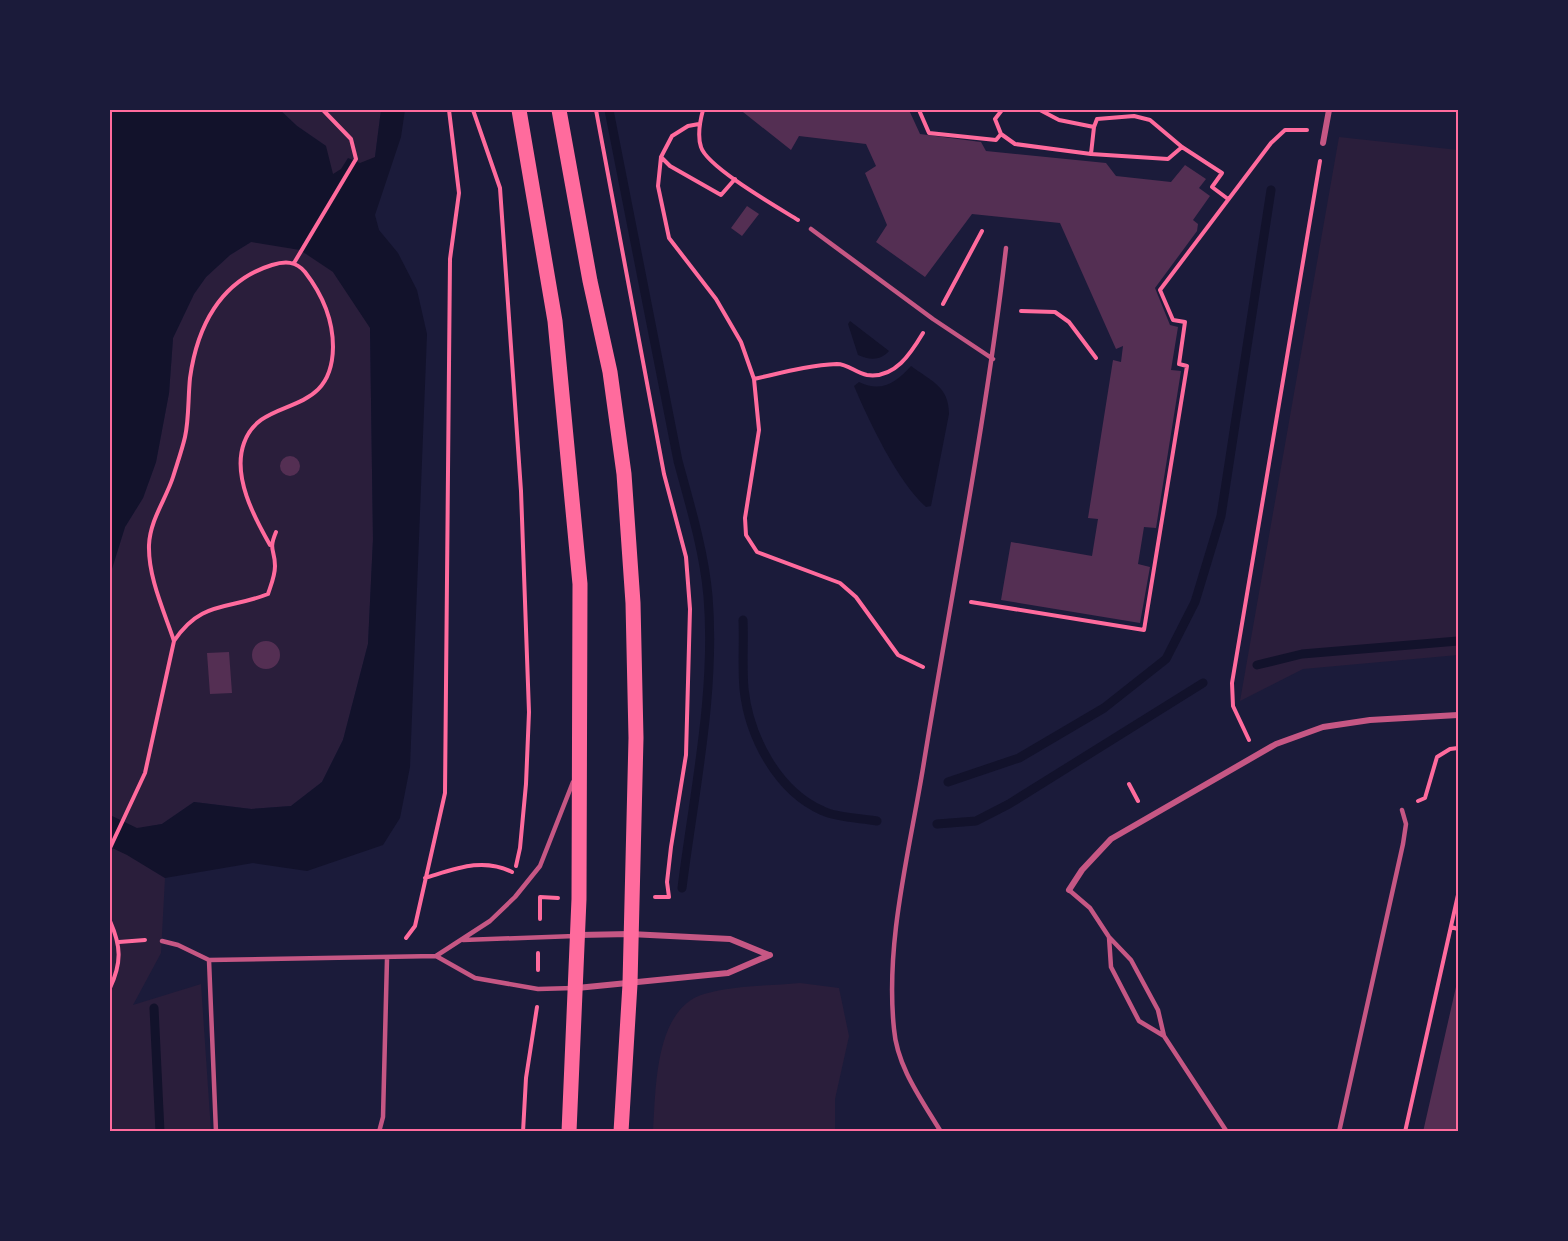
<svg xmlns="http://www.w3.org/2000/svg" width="1568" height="1241" font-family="'PT Sans Narrow',sans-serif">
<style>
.green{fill:#2a1e3b}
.water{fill:#12122b}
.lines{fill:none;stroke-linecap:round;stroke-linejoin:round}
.stream{stroke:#12122b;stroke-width:9}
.building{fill:#542f53}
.path{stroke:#ff6b9d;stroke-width:4}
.service{stroke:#c65784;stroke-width:4.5}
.minor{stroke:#c65784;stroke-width:6}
.primary{stroke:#ff6b9d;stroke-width:15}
.neatline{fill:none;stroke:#ff6b9d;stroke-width:2}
</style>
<rect width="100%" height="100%" fill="#1b1b3a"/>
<path class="green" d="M280,110H381L375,157L333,272L370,327L373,539L368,644L343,740L322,782L291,806L251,809L194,802L162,824L136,829L128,855L165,878L161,953L133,1005L201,984L211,1131L110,1132V575L125,527L143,498L156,462L169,393L173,338L194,294L206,277L230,255L251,242L326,146L297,126Z
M1339,137L1458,150V655L1303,669L1240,701Z
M800,983L839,988L849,1036L835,1099V1131H653C656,1090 654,1009 704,994C734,985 769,986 800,983Z"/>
<path class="water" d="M110,110H280L297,126L326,146L333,174L341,169L348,158L360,163L375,157L381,110H405L401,137L375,215L379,230L398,253L417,290L427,334L410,767L400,818L383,845L307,871L253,863L165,878L127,855L110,847V815L137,828L162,824L194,802L251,809L291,806L322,782L343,740L368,644L373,539L370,328L333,272L300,250L251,242L230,255L206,277L194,294L173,338L169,393L156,462L143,498L125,527L110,575Z
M850,321L889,351C880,361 870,360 858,355L848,324Z
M911,366C931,381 949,386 949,414L931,506L926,507C897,481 869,421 854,386L859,382C881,393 896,383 911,366Z"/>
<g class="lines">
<path class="stream" d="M609,110L678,461C690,505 704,551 708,596C716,692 694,792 682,888
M743,620C744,643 742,666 744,689C749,736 777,791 823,811C838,818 860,818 877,821
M1257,665L1302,654L1458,641
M948,782L1019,758L1104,708L1166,659L1195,602L1221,516L1271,190
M937,824L976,821L1009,804L1203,683
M154,1008L160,1132"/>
</g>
<path class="building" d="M745,110H909L920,134L981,142L986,151L1106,163L1116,176L1171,182L1185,165L1206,179L1199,188L1210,196L1193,220L1198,224L1197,231L1155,288L1170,325L1178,327L1171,370L1181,371L1156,528L1144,527L1138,564L1150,567L1140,623L1001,600L1011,542L1092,556L1098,519L1088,518L1113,360L1121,362L1123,346L1116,349L1060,223L972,214L925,277L876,242L887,225L865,173L876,166L866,144L799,136L791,150L743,112Z
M747,206L759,214L742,236L731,228Z
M280 466a10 10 0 1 1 20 0a10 10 0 1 1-20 0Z
M252 655a14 14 0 1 1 28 0a14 14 0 1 1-28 0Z
M229,652L232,693L210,694L207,653Z
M1458,978V1132H1423Z"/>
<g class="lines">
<path class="path" d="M473,110L500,188L521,491L529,712L526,784L520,848L516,866
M596,110L664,474L686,557L690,609L686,755L671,847L667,882L669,897H655
M703,110C700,121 697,135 701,147C707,167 777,207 798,220
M919,110L929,133L996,140L1001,134
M1002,110L995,119L1001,134L1015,144L1091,154L1168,159L1182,147
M1040,110L1059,120L1094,127L1097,119L1134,116L1150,120L1182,147L1222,173L1212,187L1228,199
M699,124L688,126L672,136L661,157L658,186L669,238L716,299L741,342L754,379L759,430L745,518L746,535L757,552L840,583L856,597L898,655L923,667
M1091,154L1094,127
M661,157L670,166L721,195L735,179
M294,263L356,159L351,139L323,110
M943,304L982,231
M1021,311L1055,312L1069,322L1096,358
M754,379C781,373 809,365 837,364C848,364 856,373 867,375C895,379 911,353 923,333
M971,602L1144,630L1187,366L1179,364L1185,322L1173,320L1160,290L1271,143L1285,130H1307
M174,641C164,611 148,577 149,545C150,520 166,499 173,477C177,464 182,450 185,437C189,419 188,398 190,378C197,327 220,281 272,265C285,261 296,261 305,272C322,294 333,320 333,347C332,421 261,393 244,443C232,476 254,517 270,545
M1249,740L1233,706L1232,683L1320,161
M1129,784L1138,801
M1418,801L1425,798L1437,757L1450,749L1458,748
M110,848L145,773L174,641C201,600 228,610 268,594C271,585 275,576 275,566C275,549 268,551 276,532
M425,878C455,869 482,857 512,872
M540,897L558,898
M540,919V897
M110,921C121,946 122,962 110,988
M1451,927L1458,929
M406,938L415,926L445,793L450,259L459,193L449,110
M119,942L145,940
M538,970V953
M523,1132L526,1078L537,1007
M1405,1132L1458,895"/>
<path class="service" d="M811,229L933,319L993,359
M1069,890L1090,908L1109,937L1131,960L1158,1010L1164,1036L1227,1132
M1109,937L1111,967L1139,1021L1164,1036
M463,940L575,936
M162,941L178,945L209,960L436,956L490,921L515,897L540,866L573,782
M436,956L475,978L538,989L574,988
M209,960L216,1132
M379,1132L383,1117L387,959
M941,1132C922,1100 897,1067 894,1029C885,943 909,853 923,768C951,595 986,422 1006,248
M1339,1132L1403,844L1406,824L1402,810"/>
<path class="minor" d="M1323,143L1329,110
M1069,890L1082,870L1111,839L1276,744L1323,727L1370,720L1458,715
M579,935L630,934L730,939L769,955
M577,988L728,973L770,955"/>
<path class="primary" d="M519,110L555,321L580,584L579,899L569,1132
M559,110L590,281L610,372L624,474L633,603L636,738L630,984L621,1132"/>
</g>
<rect width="1568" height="1241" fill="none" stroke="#1b1b3a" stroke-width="222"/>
<rect x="111" y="111" width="1346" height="1019" class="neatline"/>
</svg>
